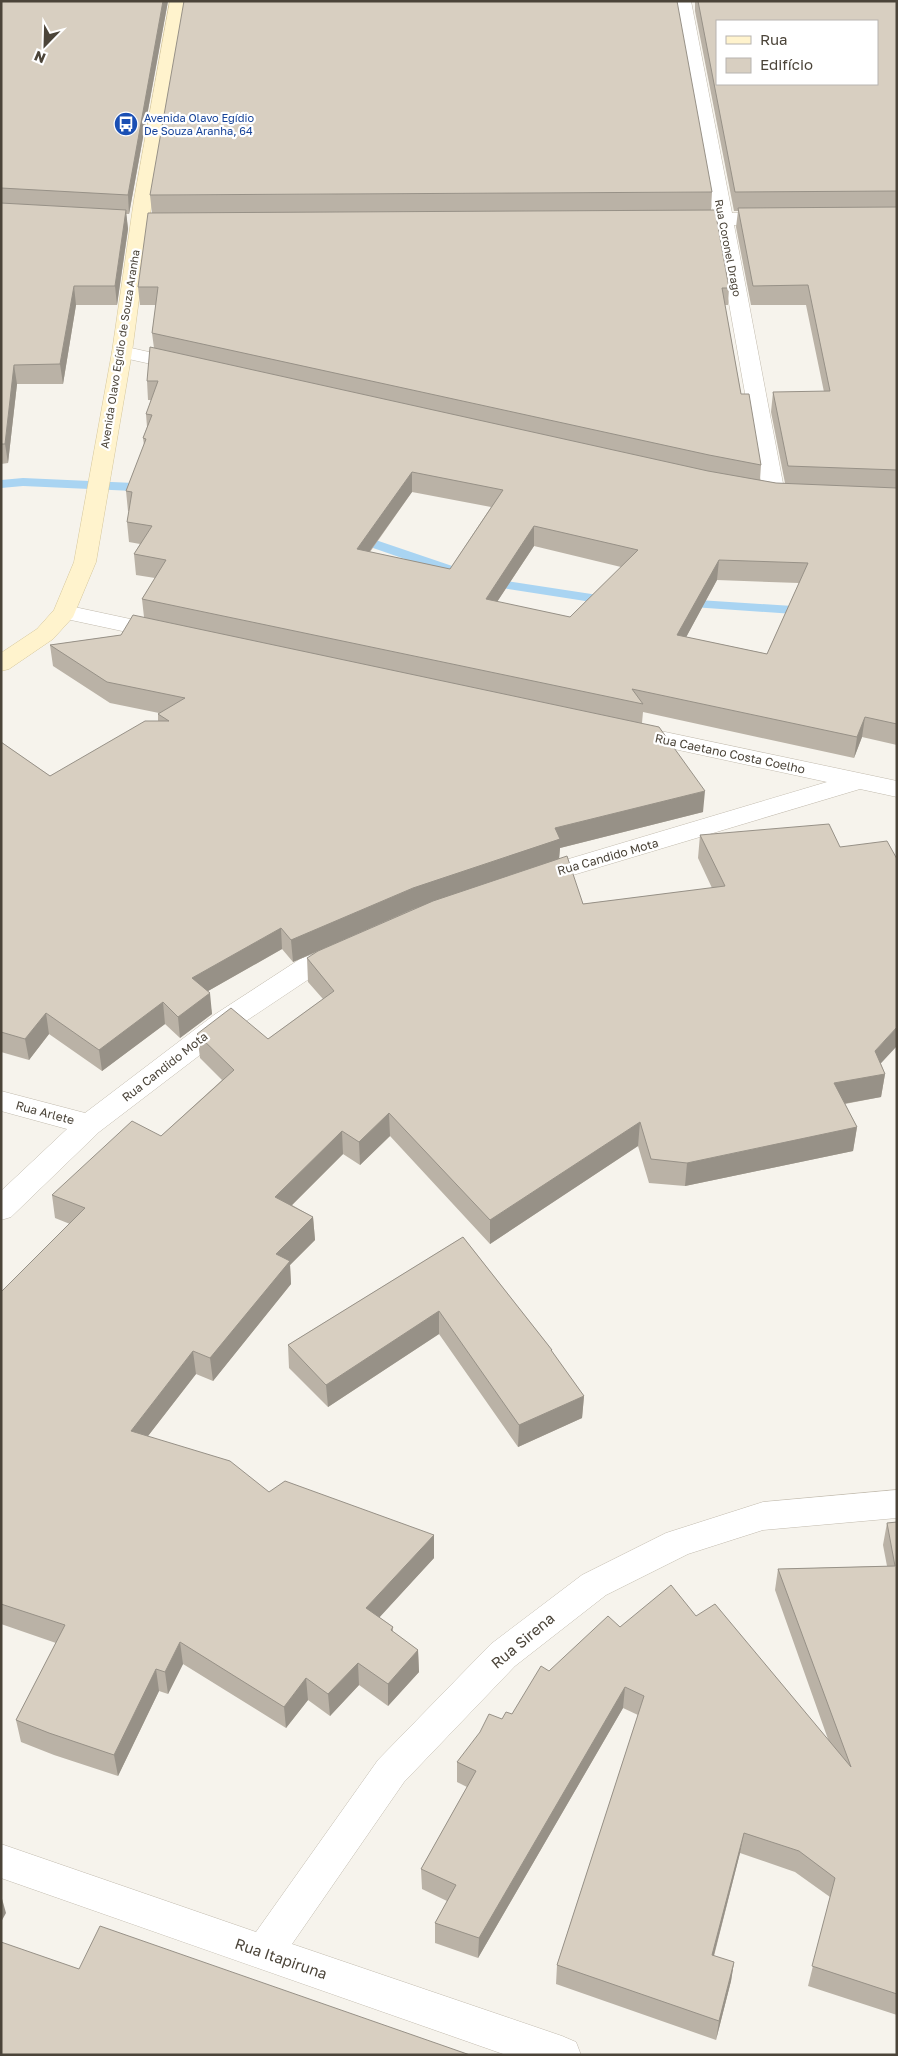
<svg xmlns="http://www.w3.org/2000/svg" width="898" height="2056" font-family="'Golos Text',sans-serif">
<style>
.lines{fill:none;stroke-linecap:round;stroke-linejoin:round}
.stream{fill:#a9d4f2;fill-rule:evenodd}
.minor-casing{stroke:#c2bbae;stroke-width:1}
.secondary-casing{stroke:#d6c79b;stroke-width:1}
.minor{fill:#fff;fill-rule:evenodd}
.secondary{fill:#fff3cd;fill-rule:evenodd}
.wall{fill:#bab2a6;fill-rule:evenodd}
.shaded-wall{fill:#979187}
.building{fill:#d8cfc1;stroke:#979187;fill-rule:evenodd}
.labels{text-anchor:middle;stroke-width:4.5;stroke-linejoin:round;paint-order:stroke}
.far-transit-label{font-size:11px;fill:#164399;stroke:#fff;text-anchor:start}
.far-street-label{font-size:11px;fill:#4b4439;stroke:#fff}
.street-label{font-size:12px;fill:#4b4439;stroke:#fff}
.near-street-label{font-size:15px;fill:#4b4439;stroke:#fff}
</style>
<rect width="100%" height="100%" fill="#f6f3ec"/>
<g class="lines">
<path class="stream" d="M23,478L134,483L154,487L155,490L149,494L134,491L23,486L1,488V480Z
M355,533L464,570L466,573L464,576H454L350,540L348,537L350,534Z
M487,578L611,597L618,601L611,605L482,585L480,582L482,579Z
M683,599L808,607L815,611L808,615L678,606L676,603Z"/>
<g class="minor-casing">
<path id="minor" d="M675,1H691L732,213H775L782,215L784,219L782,223L775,225H734L785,494L782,499L774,501L766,499L763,494L715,225L671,223L669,219L671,215L713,213Z
M122,346L194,362L197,366L194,370L187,372L115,356L112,352L115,348Z
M65,605L172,628L176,633L172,638L164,640L57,617L53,612L57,607Z
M632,725L897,781V797L860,789L543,884L534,887L525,884L521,878L525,872L827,782L623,738L620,733L623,728Z
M343,943L352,946L356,952L352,958L318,973L234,1029L99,1132L11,1217L1,1220V1191L67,1129L1,1111V1091L85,1113L214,1015L300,959Z
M897,1490V1518L763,1530L688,1554L606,1595L515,1666L404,1782L292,1944L562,2036L576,2042L581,2055H506L1,1878V1844L256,1932L378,1760L491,1644L582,1575L666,1533L763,1502Z"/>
</g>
<g class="secondary-casing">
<path id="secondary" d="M170,1H186L152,200L132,352L96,562L73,617L53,639L9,669L1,671V653L37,629L54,610L74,562L112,352L134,200Z"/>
</g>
<use href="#minor" class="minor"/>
<use href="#secondary" class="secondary"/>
</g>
<path class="wall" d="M1,1H168L129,214H126L128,229L117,305H76L63,384H17L8,463L1,464Z
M695,1H897V745L862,737L854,758L643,712L642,723L703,812L560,848L559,858L583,904L712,888L698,858L700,835L881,1064L885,1074L881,1097L845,1104L857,1127L853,1151L685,1186L649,1183L638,1146L490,1244L390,1136L360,1165L343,1154L292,1205L313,1217L315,1240L290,1265L291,1284L213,1381L196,1374L148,1436L269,1492L434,1535V1558L379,1617L393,1627V1632L418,1650L419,1672L388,1706L359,1685L330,1716L308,1700L286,1728L183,1664L168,1694L159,1691L118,1776L54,1755L21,1742L16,1720L56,1643L1,1624V1292L70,1224L55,1218L52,1195L161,1136L222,1080L200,1058L197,1034L268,1039L323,999L308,982L307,958L418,908L293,962L282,949L208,991L212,1014L180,1038L165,1024L102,1071L49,1034L29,1060L1,1052V742L50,776L158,721V714L159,713L110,703L53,666L50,645L121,635L144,617L142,599L155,578L136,575L134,554L140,544L129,542L127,522L129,511H128L126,491L144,445L143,438L147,427L146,414L151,400H148L147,381L154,348L152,333L156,305H140L138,287L152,213L150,195L712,192L711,210L729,288L728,305H725L741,394L761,465L760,480L776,483H785L771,412L773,392H824L806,305H751L736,227L738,211H734L695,11ZM412,492L491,507L450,569L370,552ZM534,546L621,567L570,617L497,602ZM717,580L799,583L767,654L686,637Z
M463,1237L552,1350V1352L584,1396L582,1418L518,1447L439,1334L328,1407L289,1368L288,1345Z
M897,1522V2015L808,1986L830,1897L795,1872L740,1853L714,1956L734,1962L731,1981L716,2040L556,1984L557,1965L638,1715L623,1708L478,1958L435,1943V1923L447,1901L422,1889L421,1869L467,1787L457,1782V1762L502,1719L512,1714L549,1671L620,1627L696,1616L829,1742L775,1590L778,1569L887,1566L883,1545L887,1523Z"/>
<path class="shaded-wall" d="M163,1H168L129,214L128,195Z
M126,210L128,229L117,305L115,286Z
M74,286L76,305L63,384L60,364Z
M14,365L17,384L8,463L5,444Z
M412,472V492L357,569V549Z
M534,526V546L485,620L486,599Z
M719,560L717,580L676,656L677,635Z
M865,717L862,737L854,758L857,737Z
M705,791L703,812L560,848L559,860L413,909L293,962L291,940L555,828Z
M281,928L282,949L194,999L192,978Z
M210,993L212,1014L180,1038L178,1017Z
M163,1002L165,1024L102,1071L99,1050Z
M46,1013L49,1034L29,1060L25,1039Z
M897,1027V1046L871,1074L875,1051Z
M885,1074L881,1097L831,1106L834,1083Z
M389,1113L390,1136L360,1165L359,1142Z
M640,1122L638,1146L490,1244V1220Z
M857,1127L853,1151L685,1186L687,1163Z
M342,1131L343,1154L277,1220L275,1197Z
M313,1217L315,1240L290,1265L291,1284L213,1381L210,1358L276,1254Z
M439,1311V1334L328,1407L326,1385Z
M193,1351L196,1374L134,1454L131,1431Z
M584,1396L582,1418L518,1447L519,1425Z
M434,1535V1558L367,1631L366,1608Z
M180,1642L183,1664L168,1694L165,1672Z
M418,1650L419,1672L388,1706V1684Z
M358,1663L359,1685L330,1716L328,1694Z
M156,1669L159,1691L118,1776L114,1755Z
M306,1678L308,1700L286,1728L284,1707Z
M625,1687L623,1708L478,1958L479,1938Z
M744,1833L740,1853L709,1974L712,1955Z
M1,1895L6,1913L1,1922Z
M734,1962L731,1981L716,2040L719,2021Z"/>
<path class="building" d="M1,1H163L128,195L1,188Z
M184,1H677L712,192L150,195Z
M698,1H897V191L735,192ZM717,21H877V84H717Z
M1,203L126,210L115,286H74L60,364L14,365L5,444H1Z
M897,207V470L788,466L773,392L830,391L808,285L753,286L738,208Z
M715,210L729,288H722L741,394H749L761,465L709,455L152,333L158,287H138L148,213Z
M150,347L708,471L776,483L897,488V724L865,717L857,737L632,689L643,704L142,599L166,560L134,554L152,526L127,522L132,492L126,491L146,439L143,438L152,415L146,414L158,381H147ZM412,472L503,490L450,569L357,549ZM534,526L638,550L570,617L486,599ZM719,560L808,563L767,654L677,635Z
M133,615L659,727L705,791L555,828L560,839L413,888L291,940L281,928L192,978L210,993L178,1017L163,1002L99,1050L46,1013L25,1039L1,1032V742L50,776L145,721H169L158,714L185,698L107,682L50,645L121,635Z
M829,824L840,847L887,841L897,859V1027L875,1051L885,1074L834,1083L857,1127L687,1163L651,1159L640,1122L490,1220L389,1113L359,1142L342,1131L275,1197L313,1217L276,1254L290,1261L210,1358L193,1351L131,1431L230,1461L269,1492L285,1481L434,1535L366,1608L393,1627L391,1630L418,1650L388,1684L358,1663L328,1694L306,1678L284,1707L180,1642L165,1672L156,1669L114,1755L49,1733L16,1720L65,1625L1,1604V1292L85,1208L52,1195L132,1121L161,1136L234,1070L197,1034L231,1008L268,1039L334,991L307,958L318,951L433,901L567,856L583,904L725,886L700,835Z
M463,1237L552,1350H551L584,1396L519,1425L439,1311L326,1385L288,1345Z
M897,1522V1994L812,1966L835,1878L799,1851L744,1833L712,1955L734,1962L719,2021L557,1965L644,1696L625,1687L479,1938L435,1923L456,1885L421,1869L476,1771L457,1762L480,1732L489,1714L502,1719L506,1712L512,1714L541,1666L549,1671L608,1616L620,1627L671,1585L696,1616L715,1604L851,1767L778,1569L895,1566L887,1523Z
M100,1926L470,2055H1V1942L79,1969Z"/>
<defs>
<g id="bus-disc" transform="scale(1.25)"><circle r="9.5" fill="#1a4fb4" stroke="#fff"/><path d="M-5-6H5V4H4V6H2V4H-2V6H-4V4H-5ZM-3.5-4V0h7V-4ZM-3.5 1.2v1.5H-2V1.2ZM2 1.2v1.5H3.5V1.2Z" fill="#fff"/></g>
</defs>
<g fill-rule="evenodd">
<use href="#bus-disc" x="126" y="124"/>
</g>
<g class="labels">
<g class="far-transit-label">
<text x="144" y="122">Avenida Olavo Egídio<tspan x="144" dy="13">De Souza Aranha, 64</tspan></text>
</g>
<g class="far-street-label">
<text transform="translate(728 248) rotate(79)" y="4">Rua Coronel Drago</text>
<text transform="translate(120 349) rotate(-81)" y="4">Avenida Olavo Egídio de Souza Aranha</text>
</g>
<g class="street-label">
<text transform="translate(730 754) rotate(12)" y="4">Rua Caetano Costa Coelho</text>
<text transform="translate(608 857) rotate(-16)" y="4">Rua Candido Mota</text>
<text transform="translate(165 1067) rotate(-38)" y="4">Rua Candido Mota</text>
<text transform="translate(45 1113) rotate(15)" y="4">Rua Arlete</text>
</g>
<g class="near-street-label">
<text transform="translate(523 1641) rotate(-40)" y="5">Rua Sirena</text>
<text transform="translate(281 1959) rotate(19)" y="5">Rua Itapiruna</text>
</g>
</g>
<rect width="898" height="2056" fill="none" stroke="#4b4439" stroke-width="5"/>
<rect x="716" y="20" width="162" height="65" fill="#ffffff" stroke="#b7b4b0"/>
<rect x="726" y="36" width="25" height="8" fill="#fff3cd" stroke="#b7b4b0"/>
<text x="760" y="45" font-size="15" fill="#4b4439">Rua</text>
<rect x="726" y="58" width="25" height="15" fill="#d8cfc1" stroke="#b7b4b0"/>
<text x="760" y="70" font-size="15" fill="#4b4439">Edifício</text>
<g transform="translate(45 45) rotate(203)" stroke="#ffffff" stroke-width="4" paint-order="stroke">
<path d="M0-4L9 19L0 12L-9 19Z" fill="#4b4439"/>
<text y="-8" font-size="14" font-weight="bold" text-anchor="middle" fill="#4b4439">N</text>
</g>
</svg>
